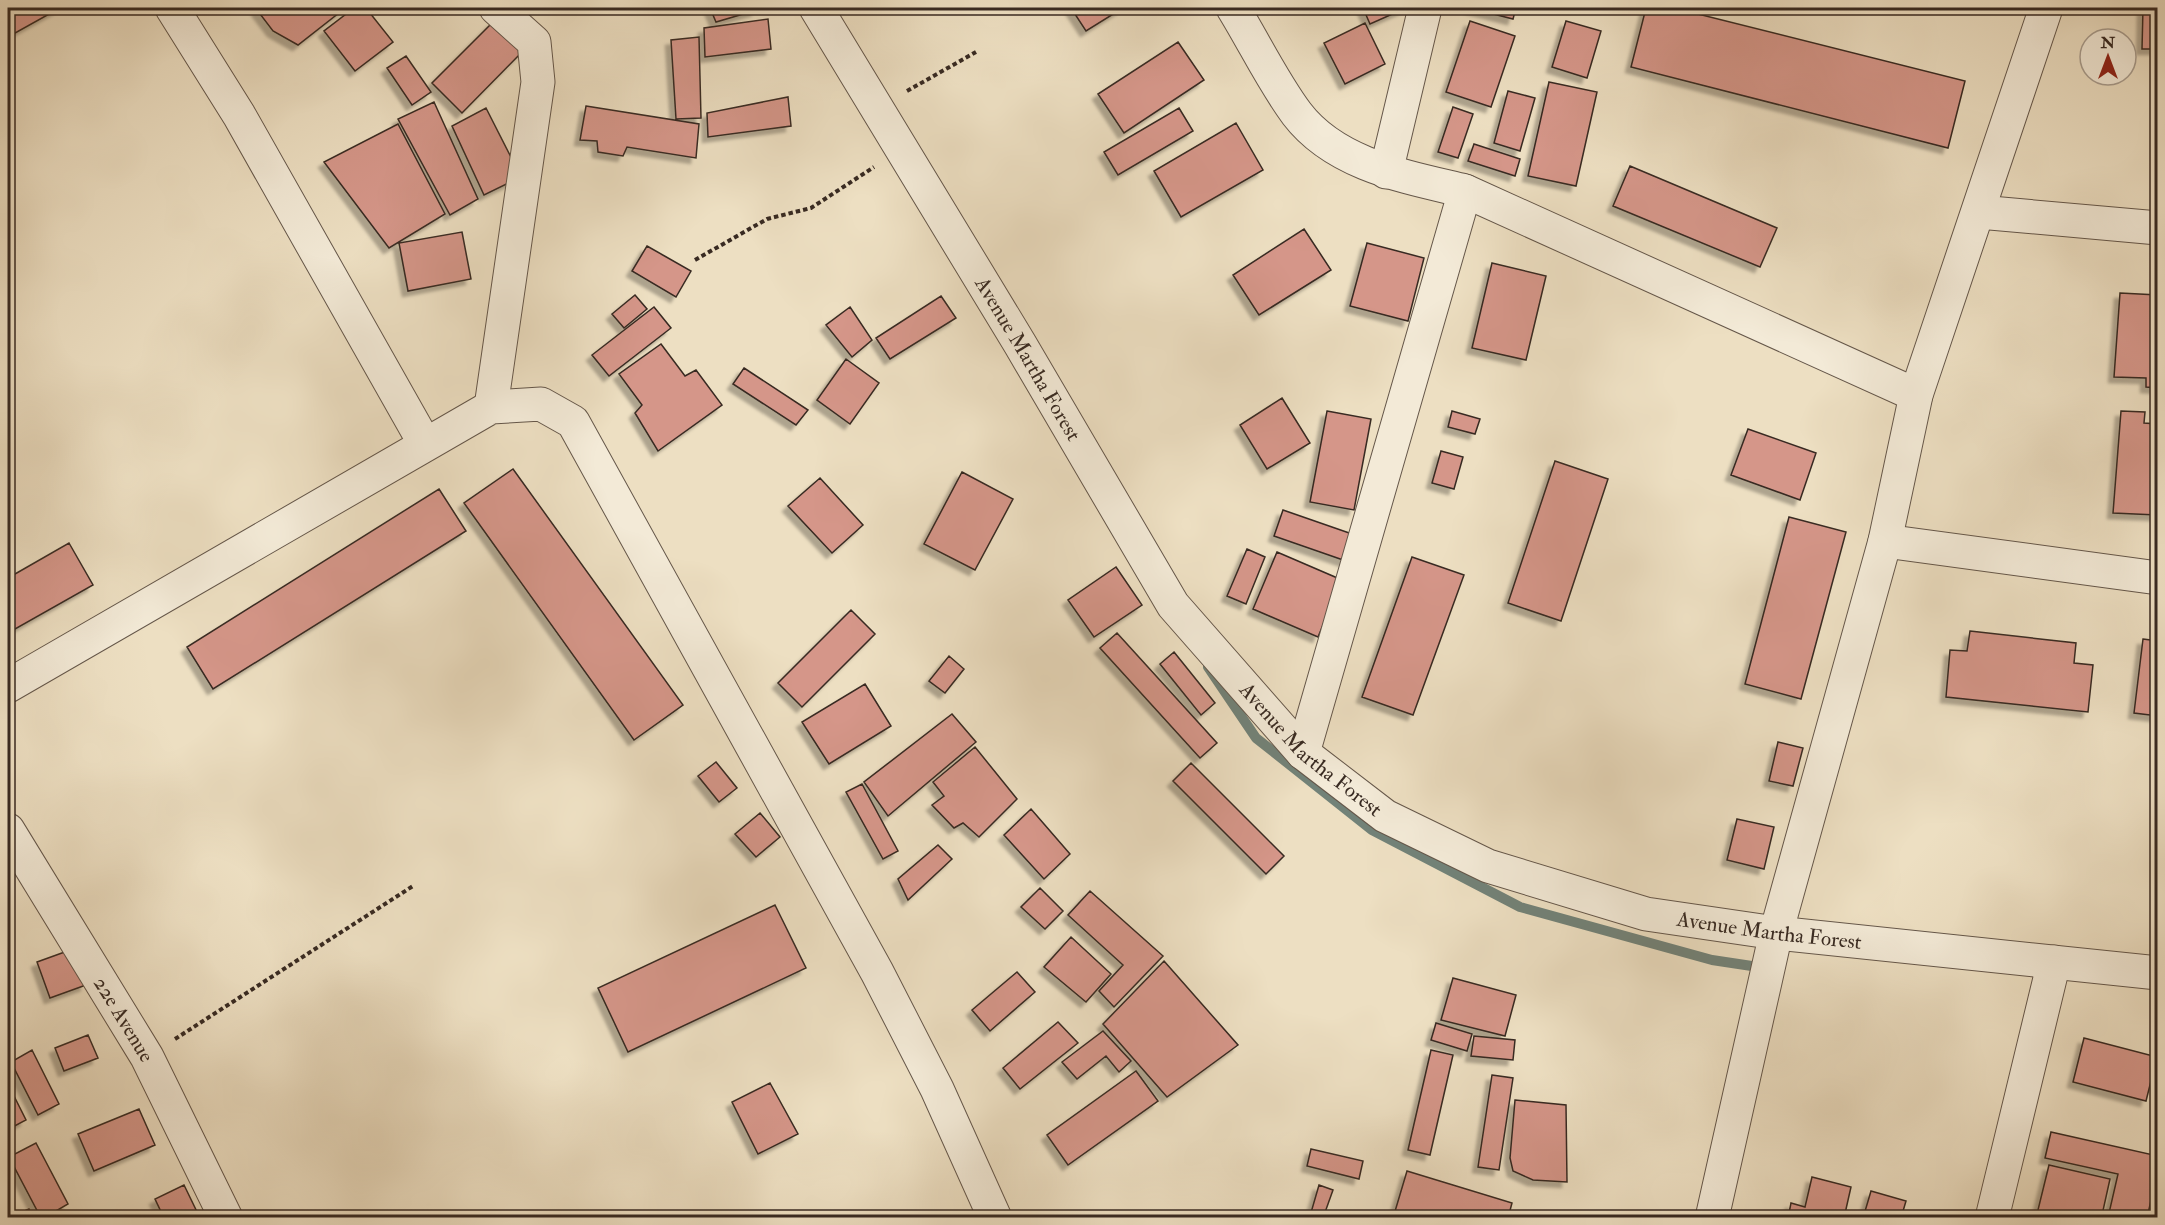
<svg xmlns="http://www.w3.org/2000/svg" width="2165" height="1225" font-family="'IM FELL Double Pica',serif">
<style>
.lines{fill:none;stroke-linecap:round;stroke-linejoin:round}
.stream{stroke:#728278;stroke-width:10}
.building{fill:#d59689;stroke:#382a22;stroke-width:1.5;filter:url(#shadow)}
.street-casing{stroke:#65574a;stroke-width:35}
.path{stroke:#382a22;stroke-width:4;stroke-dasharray:4.5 3;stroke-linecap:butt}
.street{stroke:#f3ead7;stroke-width:33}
.labels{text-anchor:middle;stroke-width:4.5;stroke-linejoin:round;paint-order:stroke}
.street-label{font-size:21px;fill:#382a22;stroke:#f3ead7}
</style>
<defs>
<filter id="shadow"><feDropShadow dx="-5.5" dy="5.5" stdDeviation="1.5" flood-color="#0004"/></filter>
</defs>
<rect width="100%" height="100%" fill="#eddfc2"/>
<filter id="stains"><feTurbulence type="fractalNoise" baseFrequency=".00333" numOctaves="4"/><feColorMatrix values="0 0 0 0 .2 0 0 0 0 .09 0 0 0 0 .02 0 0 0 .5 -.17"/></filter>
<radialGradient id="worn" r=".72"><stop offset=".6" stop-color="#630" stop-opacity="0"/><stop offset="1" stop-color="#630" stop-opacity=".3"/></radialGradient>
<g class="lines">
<path class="stream" d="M1208,667L1256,738L1372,830L1520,907L1712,960L1765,968"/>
</g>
<path class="building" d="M8,8H60L8,37Z
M260,8H343L344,9L298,45L273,31L257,10Z
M354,8H366L393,42L355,71L324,31Z
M710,8H756L757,10L716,22Z
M1071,8H1123L1086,31Z
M1363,8H1406L1370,24Z
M1470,8H1516L1513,19Z
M1646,8H1674L1965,81L1948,148L1631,67Z
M2143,8H2158V49H2142Z
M768,19L771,49L705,57L704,28Z
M494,21L524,50L462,113L432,83Z
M1470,21L1515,36L1491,107L1446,92Z
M1566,21L1601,31L1587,78L1552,67Z
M1365,23L1385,64L1345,84L1324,43Z
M699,37L701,118L676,119L671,40Z
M1178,42L1204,80L1124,133L1098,94Z
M406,56L431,92L412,105L387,68Z
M1549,82L1597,92L1576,186L1528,176Z
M1508,91L1535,98L1520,151L1494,143Z
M788,97L791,126L708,137L707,113Z
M434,102L478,199L450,215L398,119Z
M586,106L699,124L696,158L627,147L623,156L598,152L597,141L580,140Z
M1453,107L1473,114L1458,158L1438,152Z
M486,108L521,177L484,195L452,126Z
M1179,108L1193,131L1118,175L1104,152Z
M1236,123L1263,170L1181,217L1154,171Z
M398,124L445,214L389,248L324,162Z
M1474,144L1520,159L1515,176L1468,161Z
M1630,166L1777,228L1760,267L1613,206Z
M1304,229L1331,270L1259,315L1233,275Z
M462,232L471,279L408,291L399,243Z
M1367,243L1424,258L1408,321L1350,306Z
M647,246L691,271L676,297L632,271Z
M1492,263L1546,276L1526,360L1472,348Z
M2120,293L2158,295V388L2146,387V378L2114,377Z
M635,295L647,309L624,328L612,314Z
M941,296L956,318L890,359L876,338Z
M654,307L671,328L609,376L592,355Z
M850,307L872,340L852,357L826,325Z
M661,344L685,376L696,370L722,405L658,451L635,413L642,405L619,374Z
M846,359L879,383L850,424L817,400Z
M744,368L808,410L796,425L733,384Z
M1282,398L1310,443L1267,469L1240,425Z
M1327,411L1371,419L1354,510L1310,502Z
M1452,411L1480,419L1475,434L1448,427Z
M2121,411L2145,412L2144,423L2158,424L2157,515L2113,513Z
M1748,429L1816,453L1800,500L1731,475Z
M1441,451L1463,457L1454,489L1432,483Z
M1555,461L1608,479L1561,621L1508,603Z
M513,469L683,705L634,740L464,503Z
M962,472L1013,499L975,570L924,544Z
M820,478L863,525L832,553L788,506Z
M439,489L466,531L213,689L187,647Z
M1283,510L1355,535L1346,561L1274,536Z
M1789,517L1846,532L1801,699L1745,684Z
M69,543L93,585L8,633V578Z
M1247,549L1265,557L1246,604L1227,596Z
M1277,552L1342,580L1318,637L1253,609Z
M1412,557L1464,575L1413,715L1362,697Z
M1116,567L1142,605L1094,637L1068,600Z
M851,610L875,634L802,707L778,683Z
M1970,631L2076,643L2074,663L2093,665L2088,712L1946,697L1950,650L1967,651Z
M1117,633L1217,743L1200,758L1100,648Z
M2143,639L2158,641V716L2134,713Z
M1174,652L1215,703L1201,715L1160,664Z
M949,656L964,669L945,693L929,681Z
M865,684L891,726L829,764L802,722Z
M952,714L976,742L888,816L864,782Z
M1778,742L1803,748L1793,786L1769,781Z
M975,747L1017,799L979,837L963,823L954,828L932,805L944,796L933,782Z
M716,762L737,788L719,802L698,776Z
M1191,763L1284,856L1266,874L1173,781Z
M862,784L898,851L883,859L846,792Z
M1031,809L1070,854L1044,879L1004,835Z
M760,813L780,837L756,857L735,834Z
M1737,819L1774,827L1764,869L1727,860Z
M938,845L952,859L908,900L898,879Z
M1040,888L1063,911L1045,929L1021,907Z
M1090,891L1163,956L1114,1007L1099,991L1123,965L1068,915Z
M775,905L806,968L628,1052L598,988Z
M1071,937L1111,974L1086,1002L1044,967Z
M73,949L86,985L50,998L37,962Z
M1164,961L1238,1045L1167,1097L1103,1024Z
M1017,972L1035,992L990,1031L972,1010Z
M1453,978L1516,995L1505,1036L1441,1020Z
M1058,1022L1078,1043L1020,1089L1003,1068Z
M1436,1023L1472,1034L1467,1051L1431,1040Z
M1103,1031L1131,1061L1119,1072L1106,1056L1077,1079L1062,1062Z
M88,1035L98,1058L64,1071L55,1048Z
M1474,1036L1515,1040L1513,1060L1471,1056Z
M2084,1038L2157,1057L2146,1101L2073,1082Z
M32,1050L59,1104L38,1115L11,1062Z
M1431,1050L1453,1055L1430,1155L1408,1150Z
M1136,1071L1158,1101L1068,1165L1047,1135Z
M1492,1075L1513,1078L1499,1170L1478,1167Z
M770,1083L798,1134L758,1154L732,1102Z
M8,1084L26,1120L9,1129L8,1126Z
M1515,1100L1566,1105L1567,1182L1533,1180L1513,1171L1510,1158Z
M139,1109L155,1145L94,1171L78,1134Z
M2051,1132L2158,1156V1170L2147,1218L2109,1213L2118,1174L2045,1158Z
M36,1143L68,1204L44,1218H41L9,1157Z
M1311,1149L1363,1161L1359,1179L1307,1166Z
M2049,1165L2110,1179L2102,1215L2110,1218H2036Z
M1407,1171L1512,1203L1508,1218H1393Z
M1812,1177L1851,1187L1844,1218H1788L1791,1203L1805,1207Z
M184,1185L200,1218H164L155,1199Z
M1319,1185L1333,1190L1323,1218H1314L1310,1216Z
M1871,1191L1906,1201L1901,1218H1863Z
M29,1209L33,1218H8Z"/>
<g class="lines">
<g class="street-casing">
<g id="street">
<path d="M172,8L239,115L425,444"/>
<path id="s1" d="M816,8L1020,344L1173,605L1303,753L1385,816L1488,866L1646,914L1776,933L2158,973"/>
<path d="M1233,8C1254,42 1273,82 1297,114C1336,165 1407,177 1465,191L1916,395"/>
<path d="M1386,172L1425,8"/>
<path d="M1979,212L2158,228"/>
<path d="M491,407L538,82L534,42L496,8"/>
<path d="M1885,541L2158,578"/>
<path d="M8,686L491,407L541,404L573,422L877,972L937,1089L995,1218"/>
<path d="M1303,753L1465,191"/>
<path id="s2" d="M8,830L147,1057L226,1218"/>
<path d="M1712,1218L1776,933L1885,541L1916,395L2046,8"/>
<path d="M1992,1218L2054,962"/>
</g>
</g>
<path class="path" d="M907,91L976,52
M695,260L767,219L811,208L874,167
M175,1039L413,886"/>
<use href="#street" class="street"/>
</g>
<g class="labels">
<g class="street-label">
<text dy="7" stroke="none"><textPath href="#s1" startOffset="410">Avenue Martha Forest</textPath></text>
<text dy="7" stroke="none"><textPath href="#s1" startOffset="896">Avenue Martha Forest</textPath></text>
<text dy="7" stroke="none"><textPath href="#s1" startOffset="1400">Avenue Martha Forest</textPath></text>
<text dy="7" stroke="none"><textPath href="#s2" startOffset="222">22e Avenue</textPath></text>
</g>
</g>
<rect width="2165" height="1225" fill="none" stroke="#eddfc2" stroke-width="30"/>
<rect x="9" y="9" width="2147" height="1207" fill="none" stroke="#382a22" stroke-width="3"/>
<rect x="15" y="15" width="2135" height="1195" fill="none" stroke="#382a22" stroke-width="1.5"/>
<g transform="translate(2108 57)"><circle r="28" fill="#f3ead7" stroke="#a89d8f" stroke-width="1.5"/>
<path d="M0-4.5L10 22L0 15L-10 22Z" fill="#8f2418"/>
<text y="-9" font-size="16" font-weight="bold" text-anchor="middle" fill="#382a22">N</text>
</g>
<rect width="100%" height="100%" filter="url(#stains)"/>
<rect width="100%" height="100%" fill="url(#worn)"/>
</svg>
